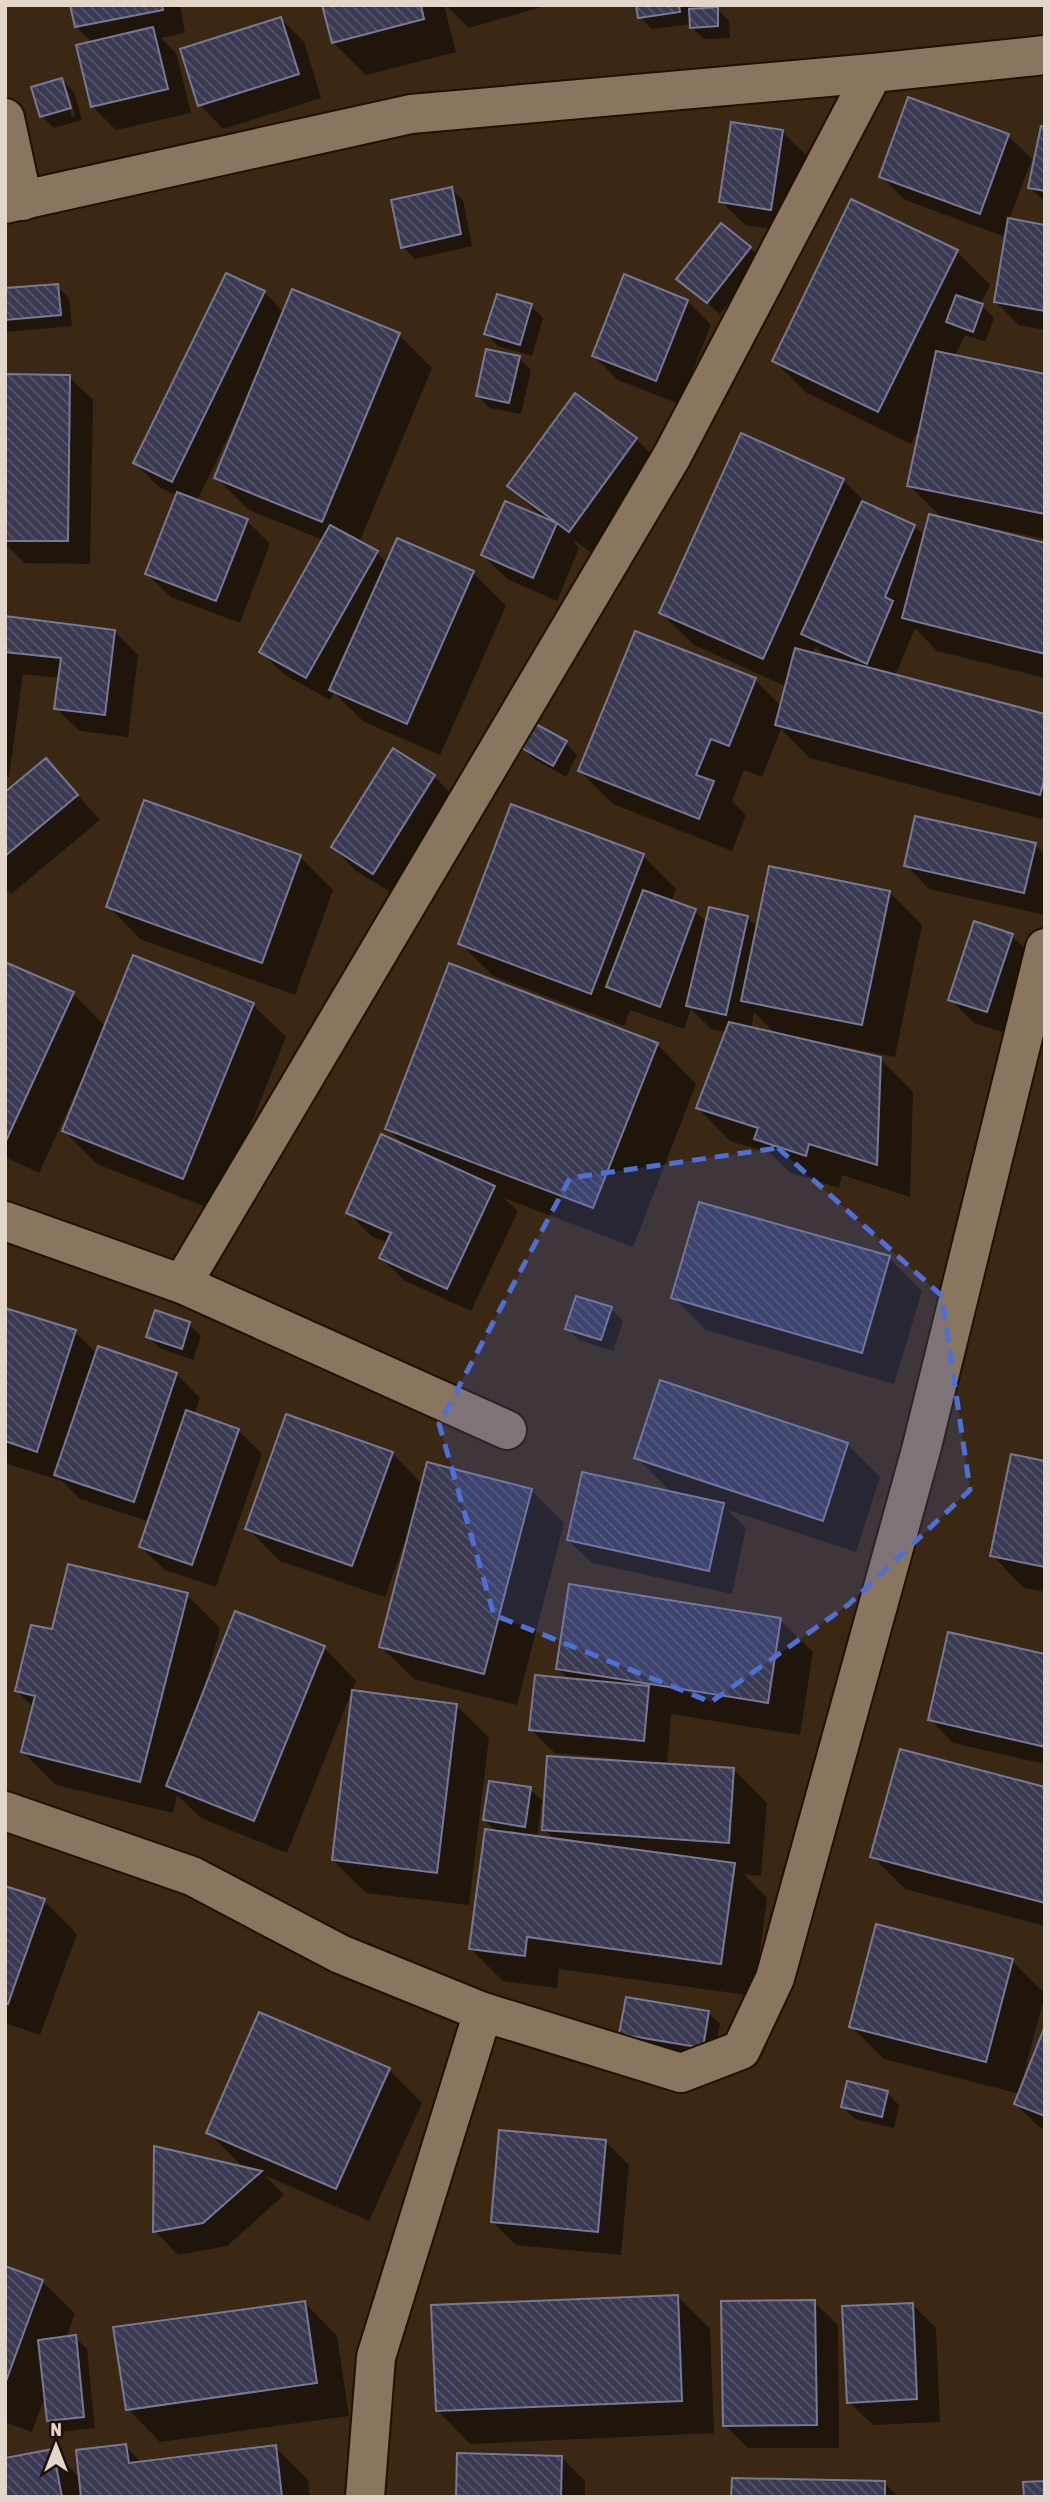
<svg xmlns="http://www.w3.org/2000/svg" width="1050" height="2502" font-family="'Asap Condensed',sans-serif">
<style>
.shadow{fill:#0007;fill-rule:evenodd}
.building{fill:url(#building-back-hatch);stroke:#777894;stroke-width:2}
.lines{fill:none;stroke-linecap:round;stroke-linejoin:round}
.minor-casing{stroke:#211100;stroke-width:42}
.tertiary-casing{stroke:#211100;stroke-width:42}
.minor{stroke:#8a765f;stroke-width:38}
.tertiary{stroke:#8a765f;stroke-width:38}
.marked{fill:#4e70d5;fill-opacity:0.2;stroke:#4e70d5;stroke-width:5;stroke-dasharray:14 9;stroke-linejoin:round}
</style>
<defs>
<pattern id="building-back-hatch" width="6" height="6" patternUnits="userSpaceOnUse" patternTransform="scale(1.75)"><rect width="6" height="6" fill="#393952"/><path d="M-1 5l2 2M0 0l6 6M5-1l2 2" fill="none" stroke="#56556a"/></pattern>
</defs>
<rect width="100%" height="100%" fill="#3a2814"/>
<path class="shadow" d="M72,5H180L185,33L161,38L176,53L191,113L116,130L92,106L93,43L76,27Z
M324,5H444L456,52L366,75L333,42Z
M446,5H548L469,28Z
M638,5H688L689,11L717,9L729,21L730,38L704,39L692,28V24L652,29L640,17Z
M281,19L304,42L321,98L223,129L200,105Z
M62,80L74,92L82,120L54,128L42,116ZM64,91H68L75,116L72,117Z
M1045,129V202L1030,188Z
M782,132L806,155L795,232L745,225L721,201Z
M1008,136L1032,159L1009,220L1045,226V330L1019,325L996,302L1006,229L1003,236L905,200L881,176Z
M451,189L463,200L472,246L415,259L403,247Z
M750,248L762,260L720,314L678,279Z
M957,252L990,285L980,305L994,318L985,342L965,335L954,357L1045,375V539L997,529L996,532L1045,544V678L937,651L915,628L895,676L1045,716V820L810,758L781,729L762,777L744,770L732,801L746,815L732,851L613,804L580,771L755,680L782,707L787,687L694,645L661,613L843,480L868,505L914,526L925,536L943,519L909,485L920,427L911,444L807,393L774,361ZM816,647L828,659L812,655Z
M625,276L687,301L711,325L679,404L618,380L594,356Z
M57,286L69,298L72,326L5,332V290Z
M264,292L284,313L399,335L432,368L359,543L376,552L387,563L473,573L506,606L440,755L364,722L334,693L330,700L285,675L261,652L323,540L249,510L216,477L240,419L237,418L197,501L247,521L270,544L240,623L171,597L147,574L177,496L159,487L135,463Z
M531,306L543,318L532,356L498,346L486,334Z
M519,358L531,370L521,414L490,408L478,396Z
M5,376L69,377L93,400L90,564L25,563L5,544Z
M636,439L660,463L593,554L575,541L574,542L579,548L557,601L507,579L483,555L542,517L509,486Z
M5,618L114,631L138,655L128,737L80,731L56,708L60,678L23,674L9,777H5Z
M566,743L577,755L566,777L534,759L522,747Z
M46,760L100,820L11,894L5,888V794Z
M434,776L457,800L397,896L356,871L333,847Z
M512,806L643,856L676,889L671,902L695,911L707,922L747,917L758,928L889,892L922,925L895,1057L846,1047L845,1051L880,1059L913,1092L910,1197L842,1175L839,1188L789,1172L770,1153L730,1141L698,1108L727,1032L711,1029L691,1009L684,1029L630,1010L624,1026L493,976L460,943ZM754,1012L777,1035L751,1029Z
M1035,845L1045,855V915L929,889L906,865Z
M300,857L333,890L295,995L140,939L108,906Z
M1012,936L1035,959L1010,1034L974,1023L950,999Z
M5,964L73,994L106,1027L253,1005L286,1037L216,1211L97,1164L64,1131L86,1078L83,1077L39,1173L5,1157Z
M657,1044L696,1084L633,1247L504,1198L518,1211L471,1311L405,1281L381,1258L388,1243L371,1236L348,1212L405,1146L387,1128Z
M889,1258L922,1291L894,1384L706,1330L673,1297Z
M611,1309L623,1321L613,1351L579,1340L567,1328Z
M5,1310L75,1332L97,1354L176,1374L200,1398L194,1415L238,1430L262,1454L216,1587L165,1570L141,1547L150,1522L80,1499L62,1481L5,1463Z
M189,1324L201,1336L193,1360L160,1348L148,1336Z
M847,1444L880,1477L856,1552L728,1510L746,1528L732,1594L592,1563L568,1540L672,1493L636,1457Z
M392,1453L423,1485L531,1490L564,1523L517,1705L414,1679L381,1647L410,1534L408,1533L385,1597L280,1561L247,1528Z
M1045,1463V1592L1024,1588L992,1555Z
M187,1595L220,1628L205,1685L324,1648L356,1681L287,1853L201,1818L177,1795L173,1813L56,1785L23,1752L34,1708L17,1691L53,1631Z
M780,1620L813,1652L800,1735L671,1714L667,1766L734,1770L767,1803L761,1876L744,1874L767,1898L754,1996L559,1969L557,1988L503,1981L470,1948L497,1833L485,1820L530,1789L542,1800L537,1838L555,1840L544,1830L620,1763V1759L555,1753L531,1730L570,1680L558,1669Z
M1045,1656V1764L953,1743L930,1719Z
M456,1705L489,1738L469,1905L366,1893L333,1860Z
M1045,1789V1926L905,1889L872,1856Z
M5,1888L44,1901L77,1934L40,2035L5,2023Z
M1012,1961L1045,1994L1021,2085L1023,2086L1045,2030V2129L1040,2128L1016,2104L1020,2094L884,2059L851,2026Z
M708,2012L720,2024L714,2059L633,2045L621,2033Z
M389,2070L422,2103L369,2221L264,2175L284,2195L227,2246L178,2255L155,2231L245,2169L208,2132Z
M887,2093L899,2105L894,2128L855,2119L843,2107Z
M606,2142L629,2165L621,2255L516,2245L492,2221Z
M5,2268L42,2281L75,2314L66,2338L75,2337L87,2349L95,2428L61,2432L49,2420L46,2394L32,2432L5,2422Z
M677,2296L710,2329L714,2433L470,2444L438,2411Z
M814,2302L838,2325L839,2448H748L725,2425Z
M305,2303L337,2336L349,2416L160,2442L128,2409Z
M912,2304L936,2328L940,2422L873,2425L849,2402Z
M125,2446L142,2463L275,2447L308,2480L310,2497H5L53,2451L81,2479Z
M561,2457L585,2481V2497H458Z
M885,2483L898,2497H733Z"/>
<path class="building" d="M70,5H162L163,10L75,27Z
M322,5H421L424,19L332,43Z
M636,5H679L680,12L638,18Z
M718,7V26L690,28L689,9Z
M281,17L299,74L198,106L180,49Z
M153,27L168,89L91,107L76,45Z
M62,78L71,108L40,117L31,87Z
M908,97L1009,134L980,214L879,177Z
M731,122L783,130L771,210L719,202Z
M1041,126L1045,127V191L1028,188Z
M452,187L461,234L401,248L391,200Z
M851,199L958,250L878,412L772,361Z
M1008,218L1045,225V311L994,302Z
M721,223L751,247L707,303L676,279Z
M226,273L265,291L172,482L133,463Z
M624,274L688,300L656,381L592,356Z
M58,284L61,315L5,320V288Z
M292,289L400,333L322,522L214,478Z
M497,294L532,304L520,345L484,334Z
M956,295L983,304L973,332L946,322Z
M486,349L520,356L509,403L476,396Z
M936,351L1045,374V514L907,486Z
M5,374L70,375L68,541H5Z
M575,393L637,438L569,532L507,486Z
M741,433L844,479L763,659L659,613Z
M177,492L248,519L216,601L145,574Z
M505,501L557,523L533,578L481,555Z
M862,501L915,525L885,597L893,601L867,664L801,634Z
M929,514L1045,543V654L902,618Z
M330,525L378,551L306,678L259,652Z
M397,538L474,571L407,724L329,690Z
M5,616L115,630L105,715L54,709L61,658L5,652Z
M635,631L756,678L729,746L711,739L696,775L714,781L699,819L578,771Z
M795,648L1045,714V777L1040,795L775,725Z
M534,723L567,741L553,766L520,747Z
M393,748L435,775L373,874L331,847Z
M46,758L78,795L5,856V792Z
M144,800L301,855L262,963L106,907Z
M511,804L644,854L591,994L458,944Z
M915,816L1036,843L1024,893L904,866Z
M769,866L890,891L862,1025L741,1001Z
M643,890L696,909L660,1007L606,987Z
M709,907L748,916L726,1015L686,1006Z
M974,921L1013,934L987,1012L948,1000Z
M133,955L254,1003L183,1179L62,1131Z
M5,962L74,992L6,1141H5Z
M449,963L658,1043L593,1208L385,1129Z
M729,1022L881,1057L877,1165L809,1144L806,1156L754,1139L758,1128L696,1108Z
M381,1134L495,1186L447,1289L379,1258L391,1233L346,1213Z
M699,1202L890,1256L862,1353L671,1298Z
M576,1296L612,1307L601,1340L565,1329Z
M5,1308L76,1330L37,1452L5,1441Z
M155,1310L190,1322L182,1349L146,1337Z
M98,1346L177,1373L134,1502L54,1475Z
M660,1380L848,1443L823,1521L634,1458Z
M186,1410L239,1429L192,1565L139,1547Z
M286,1414L393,1452L352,1566L245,1529Z
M1011,1454L1045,1461V1567L990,1556Z
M427,1462L532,1489L484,1674L379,1647Z
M582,1472L724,1503L709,1571L567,1540Z
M68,1564L188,1593L140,1782L21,1752L35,1696L15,1691L31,1625L52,1629Z
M569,1584L781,1618L768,1703L556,1669Z
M235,1611L325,1646L254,1821L166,1786Z
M948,1632L1045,1654V1747L928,1720Z
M535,1675L649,1686L644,1741L529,1730Z
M352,1690L457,1704L437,1873L332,1860Z
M900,1749L1045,1787V1903L870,1857Z
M547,1756L734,1768L729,1843L542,1830Z
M489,1781L531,1787L525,1827L483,1820Z
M485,1829L735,1863L721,1964L527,1937L525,1956L469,1949Z
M5,1886L45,1899L8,2004L5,2003Z
M876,1924L1013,1959L986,2062L849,2027Z
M626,1997L709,2011L703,2048L619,2034Z
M259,2012L390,2068L336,2189L206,2133Z
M1045,2026V2116L1014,2104Z
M847,2081L888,2091L882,2117L841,2107Z
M499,2130L606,2140L598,2232L491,2222Z
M154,2146L262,2171L203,2223L153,2232Z
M5,2266L43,2280L5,2384Z
M678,2295L682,2401L436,2411L431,2305Z
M815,2300L817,2425L723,2426L721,2301Z
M305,2301L317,2383L126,2410L113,2327Z
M913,2303L917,2399L847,2403L842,2306Z
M76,2335L84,2417L47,2421L38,2340Z
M126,2444L129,2463L276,2445L282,2497H81L76,2450Z
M53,2449L62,2497H5V2458Z
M457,2453L562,2456L561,2497H456Z
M732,2478L885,2481V2497H731Z
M1045,2481V2497H1024L1023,2482Z"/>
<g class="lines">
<g class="minor-casing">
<path id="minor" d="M5,118L23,201
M5,1221L182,1284L507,1430
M182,1284L672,456L873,73
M5,1811L192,1876L340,1954L483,2012L681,2073L741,2050L775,1978L921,1450L1045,948
M365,2497L376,2357L483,2012"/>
</g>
<g class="tertiary-casing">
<path id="tertiary" d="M5,204L411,114L873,73L1045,55"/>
</g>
<use href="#minor" class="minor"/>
<use href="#tertiary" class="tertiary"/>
</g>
<path class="marked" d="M778,1148L942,1296L970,1490L848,1605L711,1702L494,1615L439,1424L570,1178Z"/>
<rect width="1050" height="2502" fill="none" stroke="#e3d7cb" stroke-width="14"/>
<g transform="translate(56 2446)" stroke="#1b130a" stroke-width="5" paint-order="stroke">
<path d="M0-5L12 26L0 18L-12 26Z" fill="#e3d7cb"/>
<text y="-10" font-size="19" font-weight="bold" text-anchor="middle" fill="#e3d7cb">N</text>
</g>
</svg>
